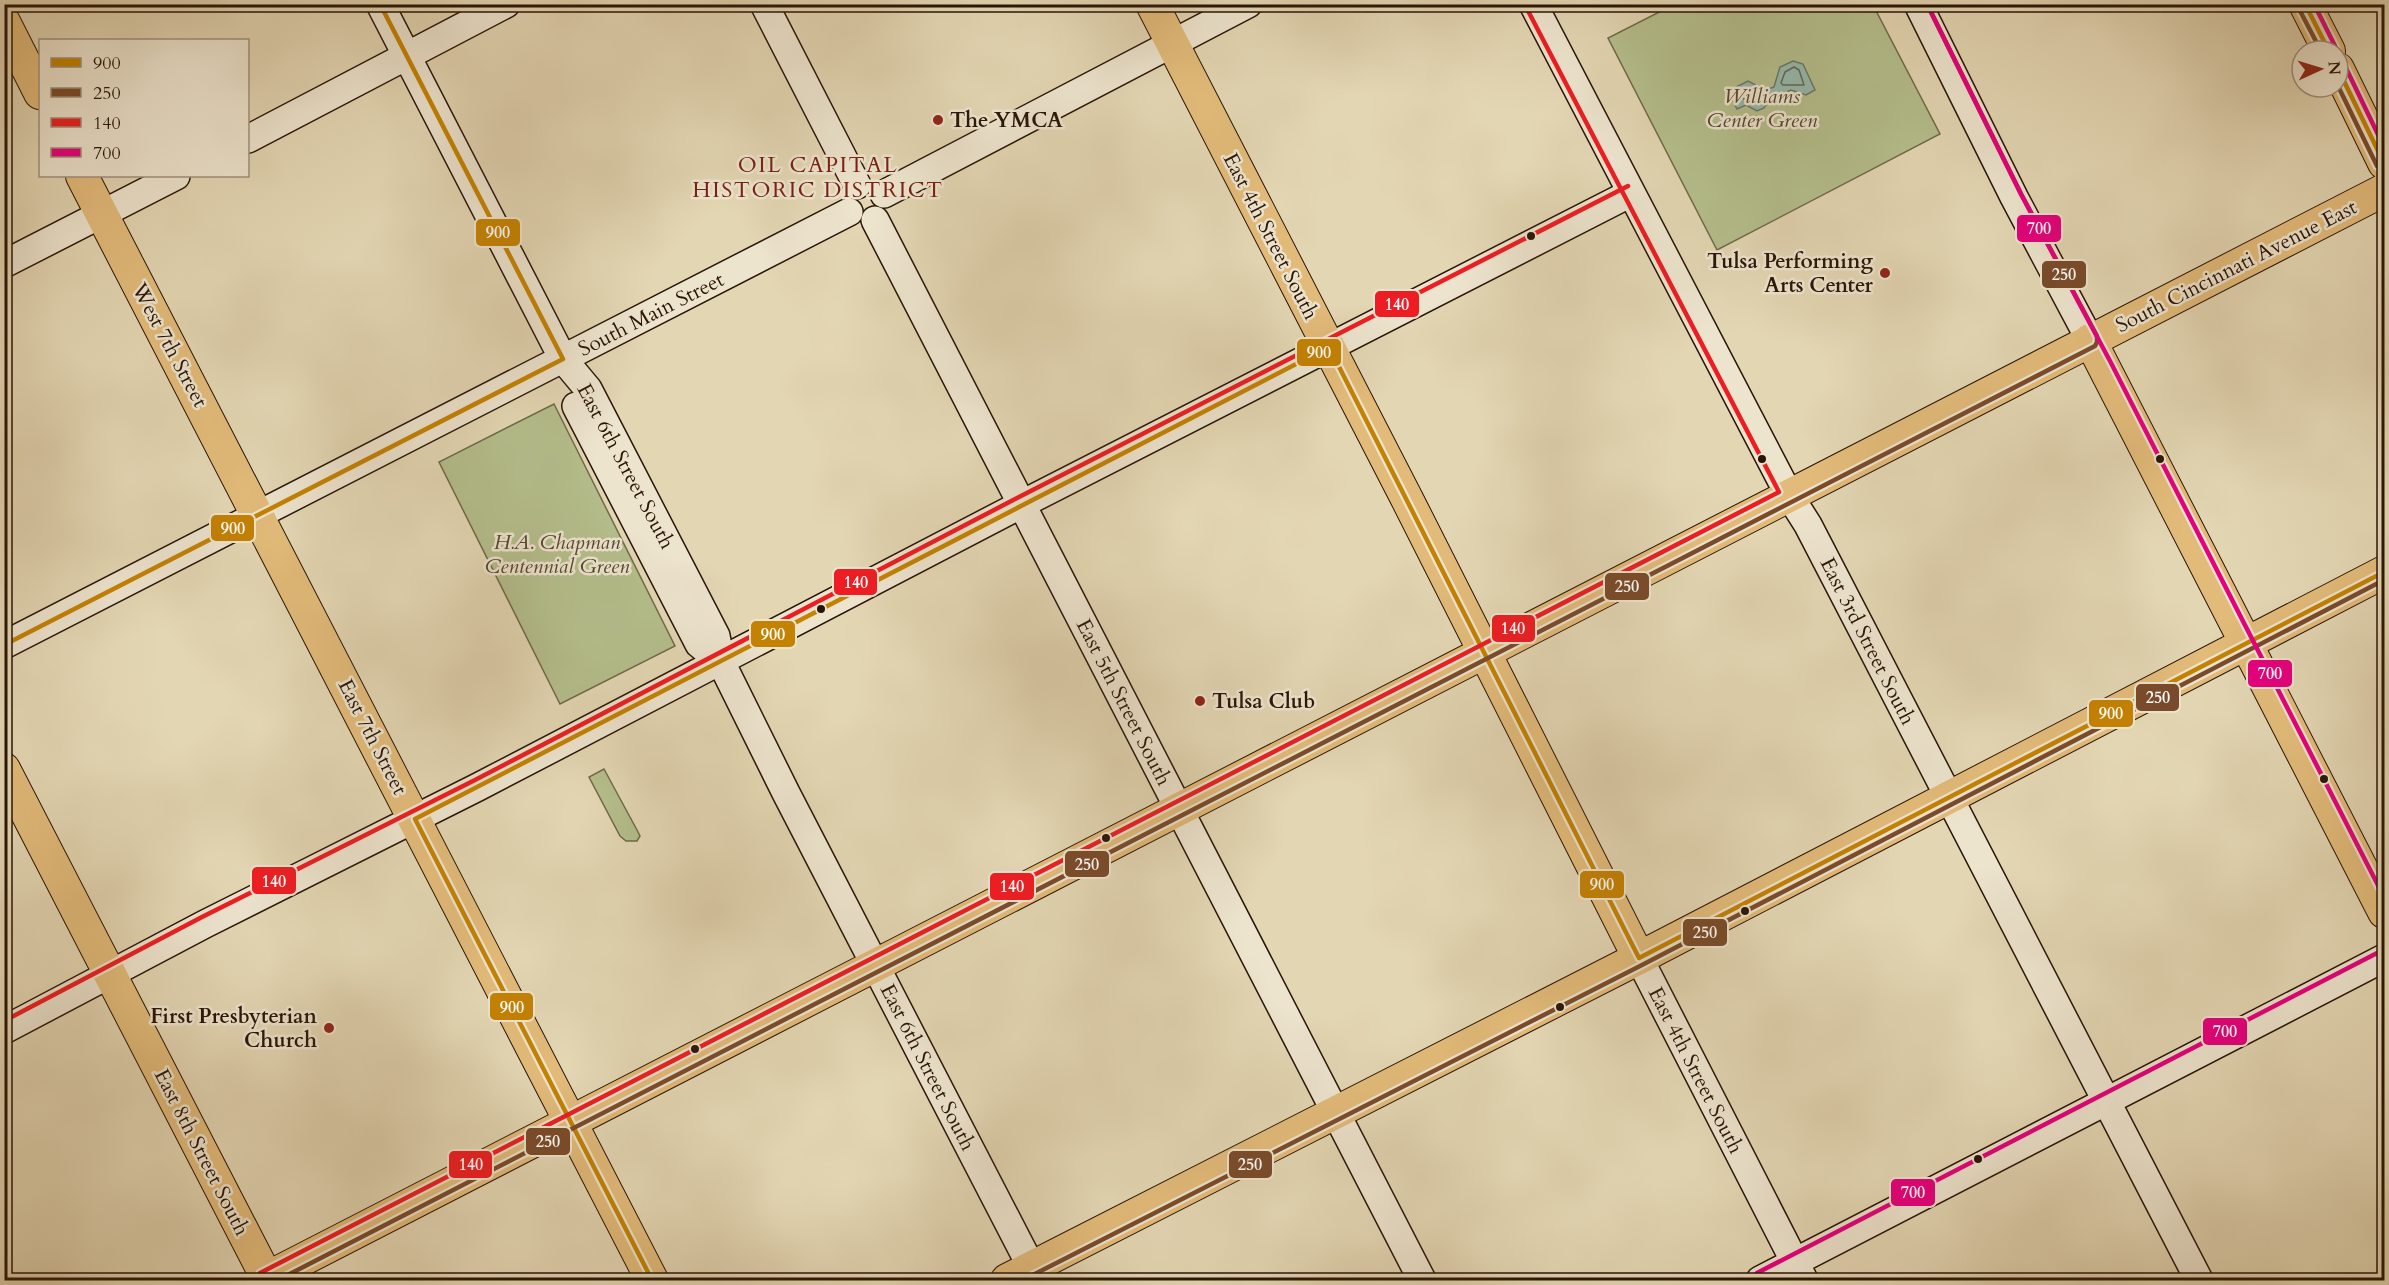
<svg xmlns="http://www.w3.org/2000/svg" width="2389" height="1285" font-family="Cardo,serif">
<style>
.green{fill:#b4be8c;stroke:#6e6a4a;stroke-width:1.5}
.water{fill:#95b9ab;stroke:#6a7769;stroke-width:1.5}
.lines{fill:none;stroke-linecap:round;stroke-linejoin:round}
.shore{stroke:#5f6759;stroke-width:1.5}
.secondary-casing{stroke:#291507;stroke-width:30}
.primary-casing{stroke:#291507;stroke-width:34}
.secondary{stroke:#ede4ce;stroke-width:27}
.primary{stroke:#e2bb7a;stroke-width:32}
.bus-1-casing{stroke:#ede4ce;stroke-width:9}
.bus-2-casing{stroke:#ede4ce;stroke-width:9}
.bus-3-casing{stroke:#ede4ce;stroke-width:9}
.bus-4-casing{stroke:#ede4ce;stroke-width:9}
.bus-1{stroke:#c48202;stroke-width:4.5}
.bus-2{stroke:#7a4b2a;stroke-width:4.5}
.bus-3{stroke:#ee1d23;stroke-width:4.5}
.bus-4{stroke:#e5007d;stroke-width:4.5}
.poi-dot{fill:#8f2418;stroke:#ede4ce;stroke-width:2}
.bus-dot{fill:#291507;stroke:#ede4ce;stroke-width:2}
.labels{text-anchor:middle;stroke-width:5;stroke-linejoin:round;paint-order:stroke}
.park-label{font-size:21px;font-style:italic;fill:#53482f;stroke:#ede4ce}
.poi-label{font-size:21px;font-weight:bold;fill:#291507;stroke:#ede4ce;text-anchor:start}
.street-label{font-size:21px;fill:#291507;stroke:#ede4ce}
.neighbourhood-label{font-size:22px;letter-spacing:1.5px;fill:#7a1f14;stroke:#ede4ce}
.line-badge{stroke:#ede4ce;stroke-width:2}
.badge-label{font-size:16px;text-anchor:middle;font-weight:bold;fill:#fff}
</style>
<rect width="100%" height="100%" fill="#e3d6b3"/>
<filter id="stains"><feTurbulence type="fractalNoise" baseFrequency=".00333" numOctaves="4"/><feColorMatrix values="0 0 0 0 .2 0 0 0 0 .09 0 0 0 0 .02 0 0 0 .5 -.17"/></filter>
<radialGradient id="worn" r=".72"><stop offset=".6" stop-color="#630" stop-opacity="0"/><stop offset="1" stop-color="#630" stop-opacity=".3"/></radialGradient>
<path class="green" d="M1673,5H1873L1940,134L1717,250L1608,38Z
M554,404L675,646L560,704L439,462Z
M604,769L637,830L640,836L637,841H626L620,836L589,777Z"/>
<path class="water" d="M1793,61L1803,64L1815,90L1806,95L1791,90L1769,100L1764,108L1757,111L1746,105L1737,109L1728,91L1748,81L1766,90L1774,87L1780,67Z"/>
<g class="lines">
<path class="shore" d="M1794,67L1799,70L1804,85H1783L1781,83L1785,72Z
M1749,88L1762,95L1759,103L1747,99L1738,98V93Z"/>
<g class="secondary-casing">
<path id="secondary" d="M380,4L563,359L588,389L716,636L721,662L786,793L1038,1280
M764,4L857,185
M1533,4L1789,495L1808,525L2199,1280
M1918,4L2014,197L2090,340
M248,139L506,4
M884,194L1248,4
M875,220L1422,1280
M4,264L176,176
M576,406L699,644L721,662
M4,645L849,212
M1639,958L1804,1280
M4,1030L205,924L478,787L1022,504L1631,193
M1760,1280L2384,958"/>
</g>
<g class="primary-casing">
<path id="primary" d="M1152,4L1407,499L1639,958
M2305,4L2329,51
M4,22L40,93
M2338,69L2384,163
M82,176L652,1280
M2090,340L2384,912
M4,769L268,1280
M263,1280L2384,190
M1007,1280L1639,958L2384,572"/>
</g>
<use href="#secondary" class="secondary"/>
<use href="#primary" class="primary"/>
<g class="bus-1-casing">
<path id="bus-1" d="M2305,4L2329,51
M2338,69L2384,163
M4,645L563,359L380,4
M652,1280L415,819L1329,347L1639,958L2384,572"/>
</g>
<g class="bus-2-casing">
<path id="bus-2" d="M2298,7L2321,51
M2338,86L2377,166
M278,1280L2095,346L2097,342V336L2021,194L1927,4
M1023,1280L1642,965L2384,580"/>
</g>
<g class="bus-3-casing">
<path id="bus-3" d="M4,1021L202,917L475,780L1019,497L1628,186
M260,1273L1779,492L1526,7"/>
</g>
<g class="bus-4-casing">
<path id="bus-4" d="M1927,4L2021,194L2110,361L2384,897
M2314,4L2336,48
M2345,66L2384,147
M1757,1273L2381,951"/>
</g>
<use href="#bus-1" class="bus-1"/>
<use href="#bus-2" class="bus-2"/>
<use href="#bus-3" class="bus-3"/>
<use href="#bus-4" class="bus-4"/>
</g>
<g class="poi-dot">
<circle cx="938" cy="120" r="6"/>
<circle cx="1885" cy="273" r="6"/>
<circle cx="1200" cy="701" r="6"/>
<circle cx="329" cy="1028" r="6"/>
</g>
<g class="bus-dot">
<circle cx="1531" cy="236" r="5"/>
<circle cx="1762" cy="459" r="5"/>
<circle cx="2160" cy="459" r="5"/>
<circle cx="821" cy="609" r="5"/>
<circle cx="2324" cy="779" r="5"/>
<circle cx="1106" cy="838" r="5"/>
<circle cx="1745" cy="911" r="5"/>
<circle cx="1560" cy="1007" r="5"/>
<circle cx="695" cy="1049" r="5"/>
<circle cx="1978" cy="1159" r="5"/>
</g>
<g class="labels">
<g class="park-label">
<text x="1762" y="103">Williams<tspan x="1762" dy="24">Center Green</tspan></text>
<text x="557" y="549">H.A. Chapman<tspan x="557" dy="24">Centennial Green</tspan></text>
</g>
<g class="poi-label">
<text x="950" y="127">The YMCA</text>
<text x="1873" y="268" text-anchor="end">Tulsa Performing<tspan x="1873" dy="24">Arts Center</tspan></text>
<text x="1212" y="708">Tulsa Club</text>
<text x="317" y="1023" text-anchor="end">First Presbyterian<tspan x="317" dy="24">Church</tspan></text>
</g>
<g class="street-label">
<text transform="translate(1271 236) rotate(63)" y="7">East 4th Street South</text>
<text transform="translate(2236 266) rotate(-27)" y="7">South Cincinnati Avenue East</text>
<text transform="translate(651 314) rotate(-27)" y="7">South Main Street</text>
<text transform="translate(170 345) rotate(62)" y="7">West 7th Street</text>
<text transform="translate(626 466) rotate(62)" y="7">East 6th Street South</text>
<text transform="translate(1868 641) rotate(63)" y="7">East 3rd Street South</text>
<text transform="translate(1124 702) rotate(63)" y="7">East 5th Street South</text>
<text transform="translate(373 737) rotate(63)" y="7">East 7th Street</text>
<text transform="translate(928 1067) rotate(63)" y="7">East 6th Street South</text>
<text transform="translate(1696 1070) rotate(63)" y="7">East 4th Street South</text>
<text transform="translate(202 1152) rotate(63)" y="7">East 8th Street South</text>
</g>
<g class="neighbourhood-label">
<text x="818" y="172">OIL CAPITAL<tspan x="818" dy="25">HISTORIC DISTRICT</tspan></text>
</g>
</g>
<g class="line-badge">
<rect x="2016" y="214" width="46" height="29" rx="6" fill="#e5007d"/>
<rect x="475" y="218" width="46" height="29" rx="6" fill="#c48202"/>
<rect x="2041" y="260" width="46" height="29" rx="6" fill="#7a4b2a"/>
<rect x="1374" y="290" width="46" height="28" rx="6" fill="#ee1d23"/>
<rect x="1296" y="338" width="46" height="29" rx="6" fill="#c48202"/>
<rect x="210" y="514" width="45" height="28" rx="6" fill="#c48202"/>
<rect x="833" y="568" width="45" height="28" rx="6" fill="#ee1d23"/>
<rect x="1604" y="572" width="46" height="29" rx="6" fill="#7a4b2a"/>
<rect x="1491" y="614" width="45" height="29" rx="6" fill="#ee1d23"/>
<rect x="750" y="620" width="46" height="28" rx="6" fill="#c48202"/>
<rect x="2247" y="659" width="46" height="29" rx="6" fill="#e5007d"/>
<rect x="2135" y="683" width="45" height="29" rx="6" fill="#7a4b2a"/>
<rect x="2088" y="699" width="46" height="29" rx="6" fill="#c48202"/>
<rect x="1064" y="850" width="46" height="28" rx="6" fill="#7a4b2a"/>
<rect x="251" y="866" width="46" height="29" rx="6" fill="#ee1d23"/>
<rect x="1579" y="870" width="46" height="29" rx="6" fill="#c48202"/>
<rect x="989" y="872" width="46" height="29" rx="6" fill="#ee1d23"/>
<rect x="1682" y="918" width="46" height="29" rx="6" fill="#7a4b2a"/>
<rect x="489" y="992" width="45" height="29" rx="6" fill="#c48202"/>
<rect x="2202" y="1017" width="46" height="29" rx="6" fill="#e5007d"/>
<rect x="525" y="1127" width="46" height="29" rx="6" fill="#7a4b2a"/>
<rect x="1228" y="1150" width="45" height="29" rx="6" fill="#7a4b2a"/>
<rect x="448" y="1150" width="45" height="29" rx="6" fill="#ee1d23"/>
<rect x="1890" y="1178" width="46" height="29" rx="6" fill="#e5007d"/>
</g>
<g class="badge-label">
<text x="2039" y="234">700</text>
<text x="498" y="238">900</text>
<text x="2064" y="280">250</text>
<text x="1397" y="310">140</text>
<text x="1319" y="358">900</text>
<text x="233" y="534">900</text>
<text x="856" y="588">140</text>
<text x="1627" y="592">250</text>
<text x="1513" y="634">140</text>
<text x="773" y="640">900</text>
<text x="2270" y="679">700</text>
<text x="2158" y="703">250</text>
<text x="2111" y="719">900</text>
<text x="1087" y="870">250</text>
<text x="274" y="887">140</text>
<text x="1602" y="890">900</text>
<text x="1012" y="892">140</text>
<text x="1705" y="938">250</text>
<text x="512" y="1013">900</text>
<text x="2225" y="1037">700</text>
<text x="548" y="1147">250</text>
<text x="1250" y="1170">250</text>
<text x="471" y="1170">140</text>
<text x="1913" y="1198">700</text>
</g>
<rect width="2389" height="1285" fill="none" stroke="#e3d6b3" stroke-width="24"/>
<rect x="6" y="6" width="2377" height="1273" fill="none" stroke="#291507" stroke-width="3"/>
<rect x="12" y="12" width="2365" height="1261" fill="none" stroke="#291507" stroke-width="1.5"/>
<rect x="39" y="39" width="210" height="138" fill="#ede4ce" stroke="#9f917e" stroke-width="1.5"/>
<rect x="51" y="58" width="30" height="9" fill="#c48202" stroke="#9f917e" stroke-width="1.5"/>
<text x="93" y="69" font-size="18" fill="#291507">900</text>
<rect x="51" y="88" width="30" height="9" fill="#7a4b2a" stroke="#9f917e" stroke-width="1.5"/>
<text x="93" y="99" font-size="18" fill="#291507">250</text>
<rect x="51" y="118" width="30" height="9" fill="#ee1d23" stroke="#9f917e" stroke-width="1.5"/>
<text x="93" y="129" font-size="18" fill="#291507">140</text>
<rect x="51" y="148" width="30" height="9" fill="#e5007d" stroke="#9f917e" stroke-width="1.5"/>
<text x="93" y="159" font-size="18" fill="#291507">700</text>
<g transform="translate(2320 69) rotate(86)"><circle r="28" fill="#ede4ce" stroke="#9f917e" stroke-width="1.5"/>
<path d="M0-4.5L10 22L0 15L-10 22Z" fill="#8f2418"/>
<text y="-9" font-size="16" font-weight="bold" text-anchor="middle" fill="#291507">N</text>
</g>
<rect width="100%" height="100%" filter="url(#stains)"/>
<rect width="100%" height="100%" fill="url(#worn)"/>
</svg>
